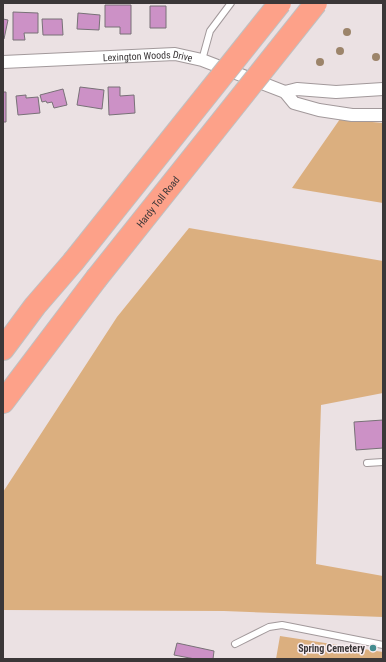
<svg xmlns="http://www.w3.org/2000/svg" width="386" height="662" font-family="'Roboto Condensed',sans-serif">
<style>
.green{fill:#dbaf7f}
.building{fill:#cc91c6;stroke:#787177}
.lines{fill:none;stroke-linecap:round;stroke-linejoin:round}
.lane-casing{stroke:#a2999b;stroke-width:8}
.street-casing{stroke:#a2999b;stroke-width:14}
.highway-casing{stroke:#c0bfbf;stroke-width:24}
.lane{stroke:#fff;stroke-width:6}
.street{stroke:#fff;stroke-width:12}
.highway{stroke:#fda189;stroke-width:22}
.highway-bridge-casing{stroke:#c0bfbf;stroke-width:24;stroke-linecap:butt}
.highway-bridge{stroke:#fda189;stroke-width:22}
.tree{fill:#9c846a}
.poi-dot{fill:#458d90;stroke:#f9eef1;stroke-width:1.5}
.labels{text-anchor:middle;stroke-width:3;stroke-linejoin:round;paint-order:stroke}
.street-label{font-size:10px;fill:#3b3738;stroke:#f9eef1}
.poi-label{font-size:10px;font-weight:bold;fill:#3b3738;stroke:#f9eef1;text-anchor:end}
</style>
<rect width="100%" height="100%" fill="#ebe1e3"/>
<path class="green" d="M340,119L383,123V203L292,188Z
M189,228L383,261V393L321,405L316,564L383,576V617L224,611L3,610V492L117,317Z
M280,636L383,652V659H276Z"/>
<path class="building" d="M105,5H131V34H120V27H105Z
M150,6H166V28H150Z
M13,12L38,13V33H24L25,40H13Z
M78,13L100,15L99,30L77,29Z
M3,19L8,20L4,39H3Z
M42,19H62L63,35H43Z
M80,87L104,90L102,109L77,105Z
M108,87H120V96L134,95L135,113L109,115Z
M63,89L67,105L54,108L52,102L47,103L46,101L42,102L40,95Z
M3,92H6V122H3Z
M26,95V98L38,97L40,113L18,115L16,96Z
M383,420V448L356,450L354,422Z
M177,643L214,651L213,659H195L174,655Z"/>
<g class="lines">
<g class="lane-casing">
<path id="lane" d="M202,60L210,31L231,3
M367,463L383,462
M235,644L269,627L282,625L383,645"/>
</g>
<g class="street-casing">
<g id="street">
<path id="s1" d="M3,62L175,54L202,60L285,92L294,103L319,110L352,115H383"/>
<path d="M285,92L297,89L336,92L383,89"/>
</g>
</g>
<g class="highway-casing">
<path id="highway" d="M3,349L35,306L73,262
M3,402L96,279"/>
</g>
<use href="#lane" class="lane"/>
<use href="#street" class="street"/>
<use href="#highway" class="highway"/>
<g class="highway-bridge-casing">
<g id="highway-bridge">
<path d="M73,262L280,3"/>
<path id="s2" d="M96,279L316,3"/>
</g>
</g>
<use href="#highway-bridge" class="highway-bridge"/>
</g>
<g class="tree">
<circle cx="347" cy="32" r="4"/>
<circle cx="340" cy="51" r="4"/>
<circle cx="376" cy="57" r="4"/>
<circle cx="320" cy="62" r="4"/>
</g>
<circle class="poi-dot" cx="373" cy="648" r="4"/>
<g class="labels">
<g class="street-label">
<text dy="4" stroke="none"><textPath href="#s1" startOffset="145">Lexington Woods Drive</textPath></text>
<text dy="4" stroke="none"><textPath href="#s2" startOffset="99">Hardy Toll Road</textPath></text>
</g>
<g class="poi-label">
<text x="365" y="652">Spring Cemetery</text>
</g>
</g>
<rect width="386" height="662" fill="none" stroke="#3b3738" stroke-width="8"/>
</svg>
